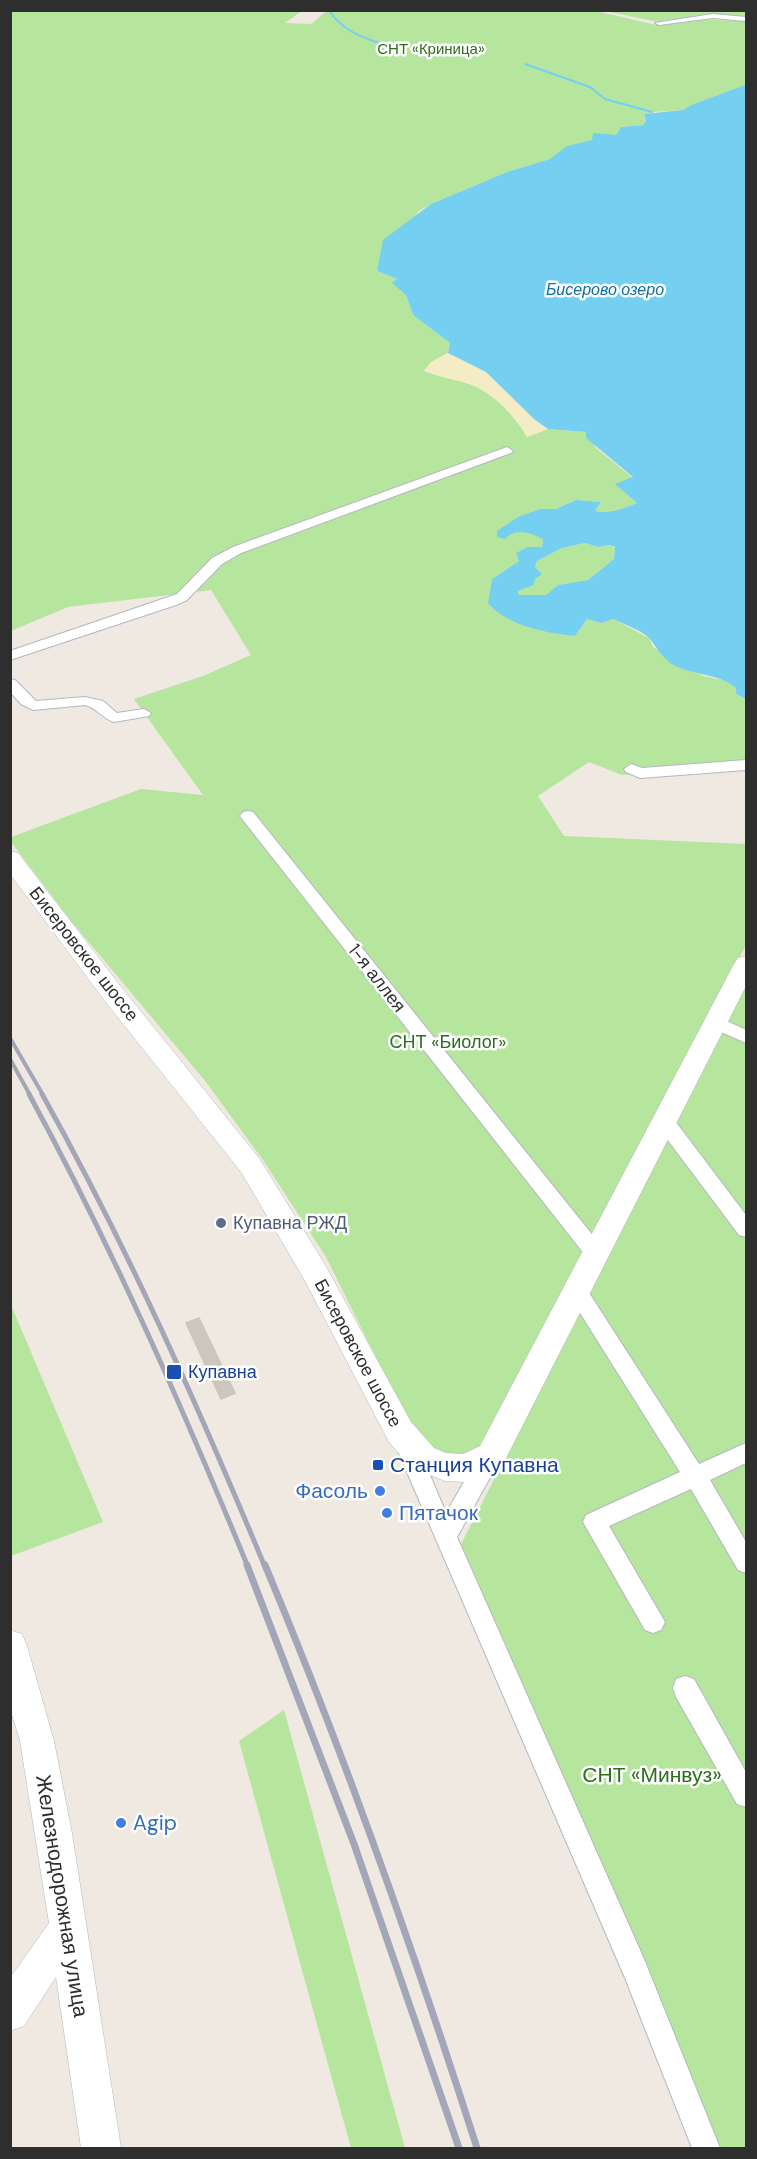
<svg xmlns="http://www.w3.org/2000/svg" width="757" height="2159" font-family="'DM Sans',sans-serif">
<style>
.green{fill:#b6e59e}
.sand{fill:#f3ecc5}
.water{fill:#75cff0;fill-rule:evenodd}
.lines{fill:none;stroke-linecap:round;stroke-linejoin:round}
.stream{stroke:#75cff0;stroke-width:2}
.building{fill:#cbc7bf;stroke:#cbc5ba;stroke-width:1.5}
.street-casing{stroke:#b4b7c1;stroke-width:2}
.secondary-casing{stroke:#b4b7c1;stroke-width:1}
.street{fill:#fff;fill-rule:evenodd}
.secondary{fill:#fff;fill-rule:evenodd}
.rail-far2{stroke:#a3a6b8;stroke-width:4}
.rail-far1{stroke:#a3a6b8;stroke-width:5}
.rail{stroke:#a3a6b8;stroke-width:7}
.service-dot{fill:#5c6f8a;stroke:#fff;stroke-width:2}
.transit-dot{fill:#1a4fb4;stroke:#fff;stroke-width:2}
.shop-dot{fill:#3f7fe0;stroke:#fff;stroke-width:2}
.labels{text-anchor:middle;stroke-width:5;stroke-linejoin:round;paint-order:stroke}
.far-park-label{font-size:15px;fill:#2c6e1b;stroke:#fff}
.far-water-label{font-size:16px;font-style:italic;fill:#0d6fa3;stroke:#fff}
.street-label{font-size:18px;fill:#2e2e2e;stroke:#fff}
.park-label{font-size:18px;fill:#2c6e1b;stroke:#fff}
.service-label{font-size:18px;fill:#4e5e75;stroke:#fff;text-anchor:start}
.transit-label{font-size:18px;fill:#164399;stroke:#fff;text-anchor:start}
.near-transit-label{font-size:21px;fill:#164399;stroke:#fff;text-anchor:start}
.near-shop-label{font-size:21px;fill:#366cbe;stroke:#fff;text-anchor:start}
.near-park-label{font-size:21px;fill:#2c6e1b;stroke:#fff}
.near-street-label{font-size:21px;fill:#2e2e2e;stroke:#fff}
</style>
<rect width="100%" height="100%" fill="#efe9e1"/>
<path class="green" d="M303,10L285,23L311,24L328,10H592L656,25L688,19L746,21V85L691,105L683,110L653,112L644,115L646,121L643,125L621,127L616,135L568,146L550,159L507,172L431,204L419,211L377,271L397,279L393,283L406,295L413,315L450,343L448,353L431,362L424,371C439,377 454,379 469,384C493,392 515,416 527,437L548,429L586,432L596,448L633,478L616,484L637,503C622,509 611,514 595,511L601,502L576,500L556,509H540L511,533L525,531L543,538L542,547H527L516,553L520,560L492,579L542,630L575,636L587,619L601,623L613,619L649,638L653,647L703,676L728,681L736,688V694L746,699V769L622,775L589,762L538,796L564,836L746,844V945L482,1448L459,1457L431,1449L410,1426L326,1257L263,1160L206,1082L71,921L11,842V837L141,789L203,795L134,699L203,676L251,655L211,590L68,607L11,631V11Z
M746,10V17L704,15L658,22L605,11Z
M585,543L598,547L609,545L615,548L614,559L588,580L558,585L546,595H518V591L534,585L535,579L541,574L535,567L537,561L562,548Z
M746,985V2148H706L685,2087L454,1558Z
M11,1305L103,1522L11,1556H10Z
M284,1710L405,2148H351L239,1741Z"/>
<path class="sand" d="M448,353L486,372L534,419L548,429L527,437C515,416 493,392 469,384C454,379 439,377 424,371L431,362Z"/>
<path class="water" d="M746,82V699L736,694V688C720,674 695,675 675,666C664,660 657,648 650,639C642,630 623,624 613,619L601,623L587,619L575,636C546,633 507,626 488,603L492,579L519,561L516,553L527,547H542L543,539C530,533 516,527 505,539L497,537V531L518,517L540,509H556L576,500L601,502L595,511C611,514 622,509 637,503L615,484L633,477L586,438V432L548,429L534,419L486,372L448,353L450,343L413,315L406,295L392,283L397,279L377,271L383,240L431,204L507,172L550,159L567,146L592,140L593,133L616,135L621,127L643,125L646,121L644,114L683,110L691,105L745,85ZM585,543L598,547L609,545L615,547L614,559L588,580L558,585L546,595H518V591L534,585L535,579L542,574L535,567L537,561L562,548Z"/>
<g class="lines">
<path class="stream" d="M329,10C341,29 358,36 379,43
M525,64L590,87L605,99L652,112"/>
</g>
<path class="building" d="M199,1318L235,1393L221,1399L186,1323Z"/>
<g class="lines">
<g class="street-casing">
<path id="street" d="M713,14L746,17V21L713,18L659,25L655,23Z
M507,447L513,451L511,453L241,553L222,564L187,600L176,605L10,660V651L177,594L212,558L233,547Z
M10,679L15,680L36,701L85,697L103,701L117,713L144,709L151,713L149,716L114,722C103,719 97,708 85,705L33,710L21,704L10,692Z
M746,760V770L640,778L626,772L624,769L631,764L642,768Z
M248,811L253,812L603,1248L606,1254L603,1260L596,1262L589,1260L243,820L240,816L243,812Z
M716,1016L746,1030V1043L710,1027L707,1022L710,1017Z
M665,1115L672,1117L746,1215V1237L739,1235L658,1127L656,1122L658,1117Z
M577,1283L584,1285L699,1464L746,1443V1463L710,1480L746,1542V1573L738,1570L691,1489L609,1526L665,1622L661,1630L653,1633L645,1630L583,1522L586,1515L680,1472L570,1297L567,1291L570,1285Z
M408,1439L416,1442L446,1513L483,1449L491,1446L499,1449L502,1456L457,1537L644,1959L720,2148H692L625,1978L397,1449L400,1442Z
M685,1676L694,1679L746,1772V1807L737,1804L676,1697L673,1688L676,1679Z"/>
</g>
<g class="secondary-casing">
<path id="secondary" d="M10,851L18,853L122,988L259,1158L324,1263L411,1422L434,1448L446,1453L463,1454L480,1446L734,964L738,958L746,956V986L502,1466L464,1482L445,1481L412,1468L389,1442L304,1279L241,1172L104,1000L10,874Z
M10,1630L22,1634L27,1646L54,1741L72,1833L121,2148H81L56,1977L24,2026L10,2031V1978L49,1923L20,1741L10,1708Z"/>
</g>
<use href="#street" class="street"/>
<use href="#secondary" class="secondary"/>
<path class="rail-far2" d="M10,1038L43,1095
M10,1059L30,1095"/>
<path class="rail-far1" d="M29,1094C112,1247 182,1406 248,1567
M42,1094C127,1246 198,1406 265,1567"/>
<path class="rail" d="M247,1565L354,1844L459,2148
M265,1565C345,1756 414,1951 477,2148"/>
</g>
<circle class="service-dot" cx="221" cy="1223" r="6"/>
<g class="transit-dot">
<rect x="166" y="1364" width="16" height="16" rx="3"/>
<rect x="372" y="1459" width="12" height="12" rx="3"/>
</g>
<g class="shop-dot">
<circle cx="380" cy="1491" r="6"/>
<circle cx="387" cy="1513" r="6"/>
<circle cx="121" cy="1823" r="6"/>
</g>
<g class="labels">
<g class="far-park-label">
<text x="431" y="54">СНТ «Криница»</text>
</g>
<g class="far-water-label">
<text x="605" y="295">Бисерово озеро</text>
</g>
<g class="street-label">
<text transform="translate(84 954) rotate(52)" y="6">Бисеровское шоссе</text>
<text transform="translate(377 978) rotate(52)" y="6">1-я аллея</text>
<text transform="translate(358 1353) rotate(62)" y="6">Бисеровское шоссе</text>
</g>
<g class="park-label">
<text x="448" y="1048">СНТ «Биолог»</text>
</g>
<g class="service-label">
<text x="233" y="1229">Купавна РЖД</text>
</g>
<g class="transit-label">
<text x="188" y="1378">Купавна</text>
</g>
<g class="near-transit-label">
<text x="390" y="1472">Станция Купавна</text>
</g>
<g class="near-shop-label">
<text x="368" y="1498" text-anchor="end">Фасоль</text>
<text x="399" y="1520">Пятачок</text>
<text x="133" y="1830">Agip</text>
</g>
<g class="near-park-label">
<text x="652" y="1782">СНТ «Минвуз»</text>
</g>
<g class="near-street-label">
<text transform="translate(62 1896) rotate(81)" y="7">Железнодорожная улица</text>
</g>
</g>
<rect width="757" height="2159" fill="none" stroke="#2e2e2e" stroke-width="24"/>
</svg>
